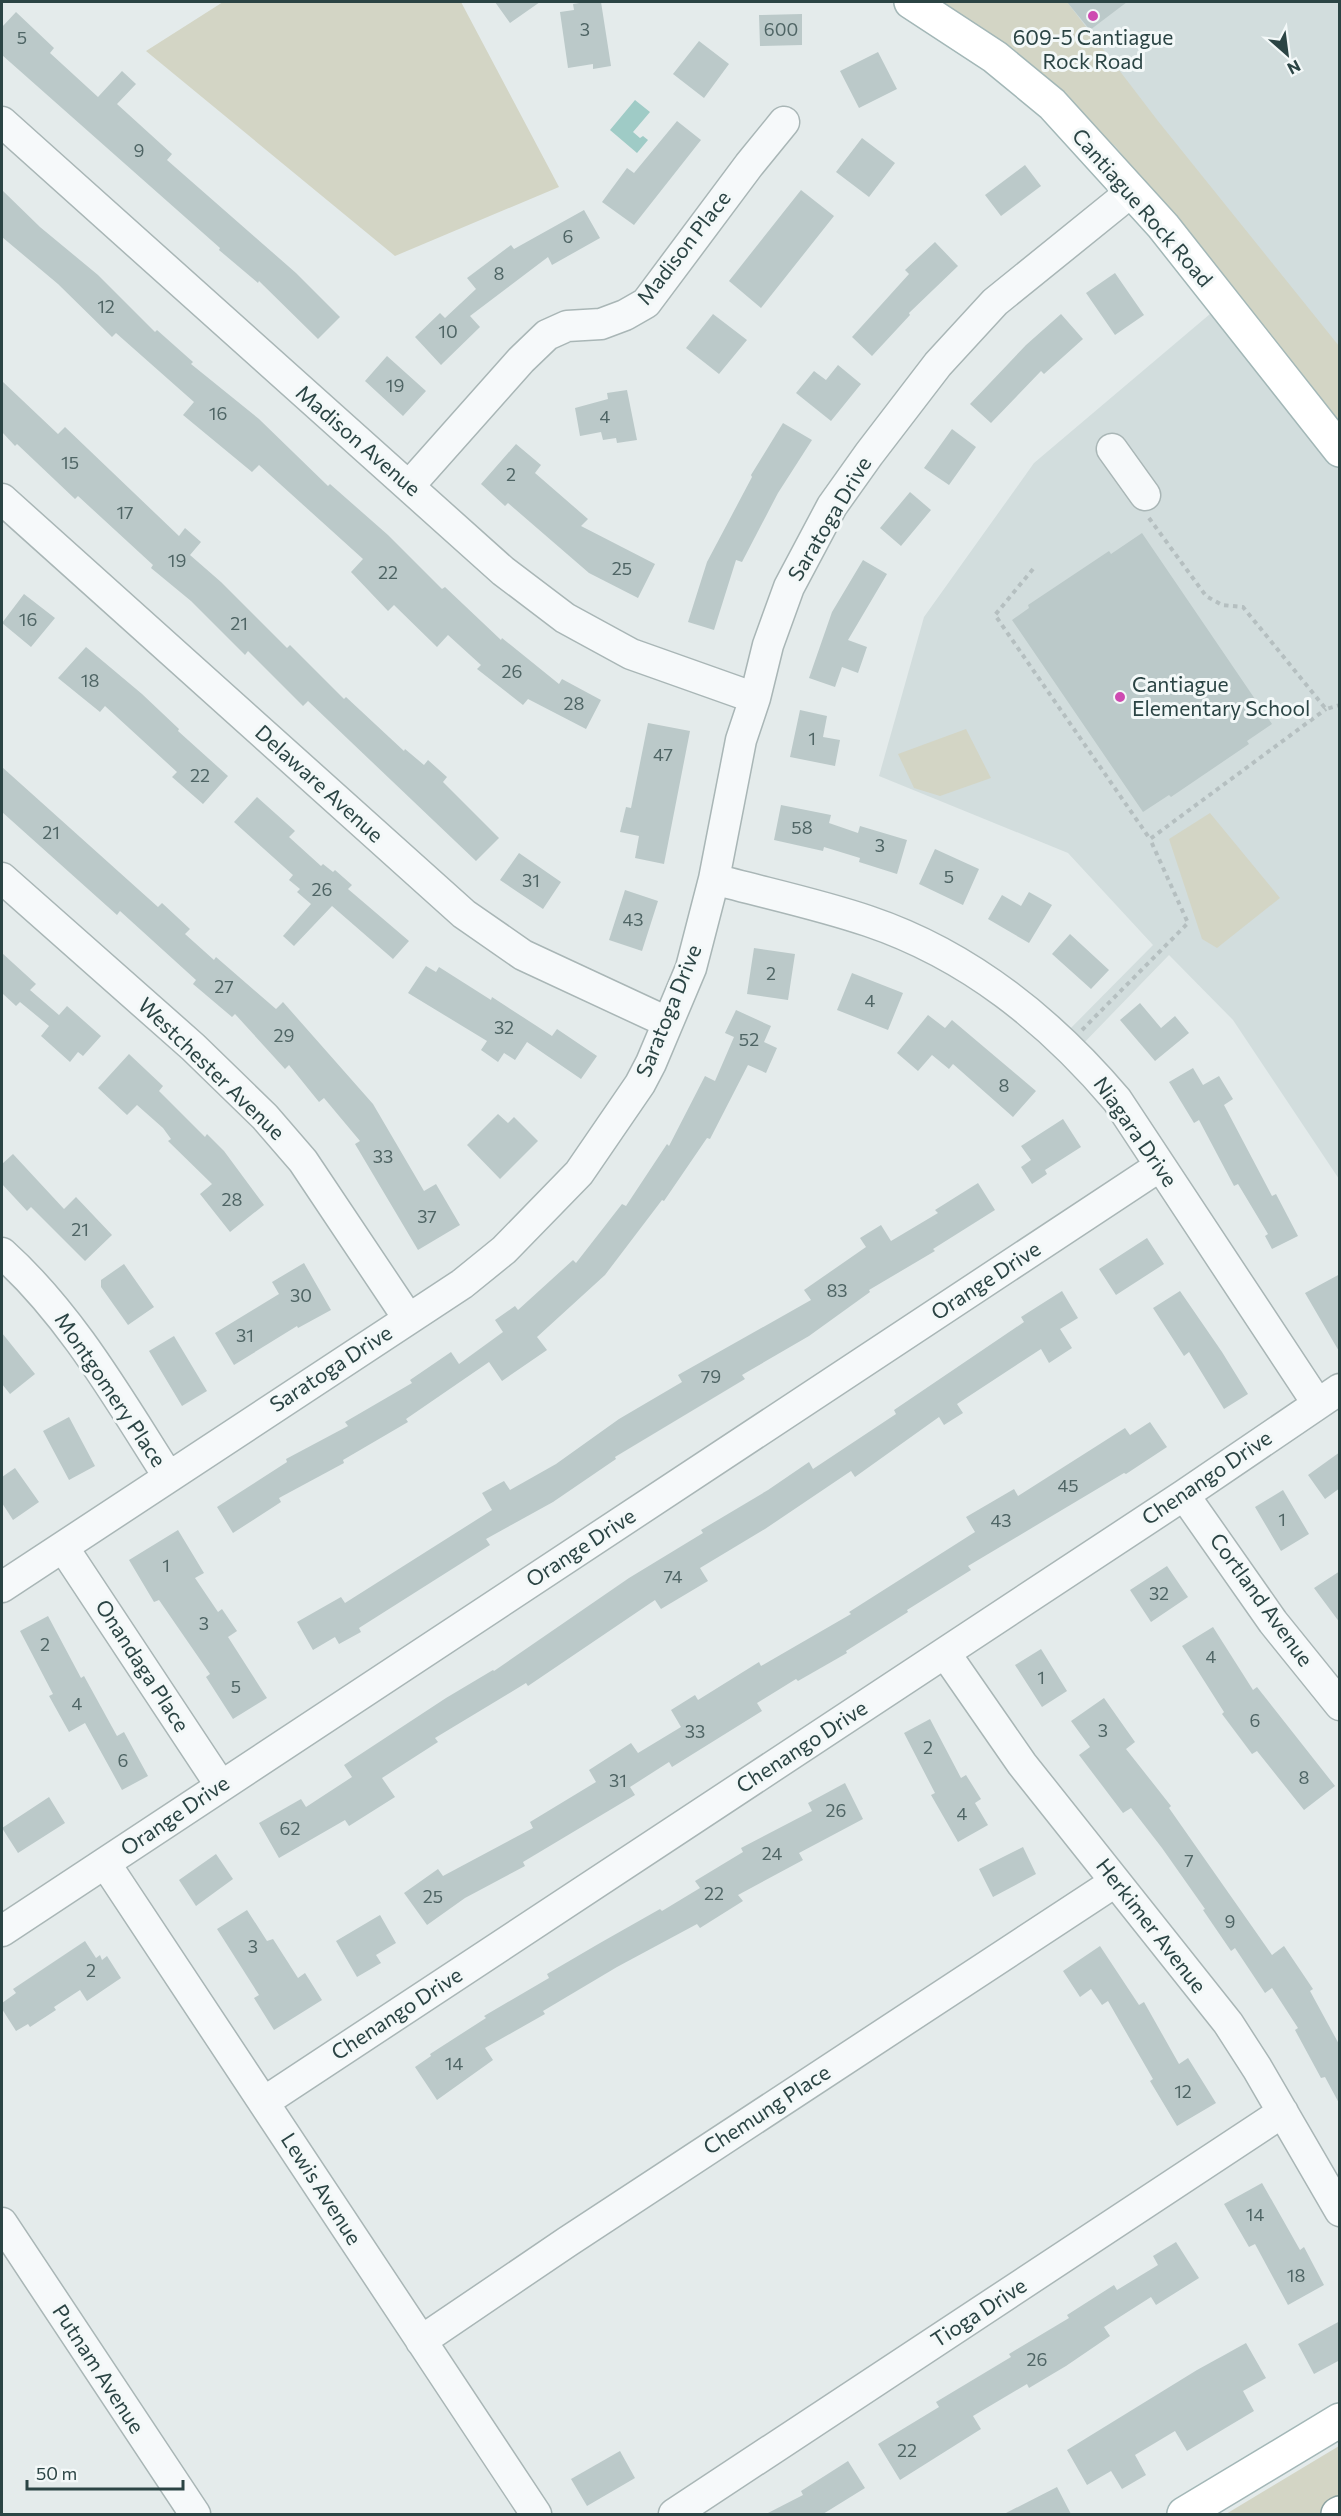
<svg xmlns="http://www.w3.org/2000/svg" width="1341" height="2516" font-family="Commissioner,sans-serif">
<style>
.built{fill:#d2dddd}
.green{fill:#d3d5c5}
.water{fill:#9fcbc6}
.building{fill:#bbc9c9}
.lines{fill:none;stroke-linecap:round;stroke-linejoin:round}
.minor-casing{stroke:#a9b6b6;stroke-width:33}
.major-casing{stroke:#a3b7b7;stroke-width:36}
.highway-casing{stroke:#8ba2a2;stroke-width:36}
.path{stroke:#b5bfc0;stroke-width:4;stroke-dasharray:4.5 4.5;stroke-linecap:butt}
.minor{stroke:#f6f9fa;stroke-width:30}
.major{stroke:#fff;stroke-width:33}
.highway{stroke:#fff;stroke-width:33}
.poi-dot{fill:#ce4bb1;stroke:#f3f8f8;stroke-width:2}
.labels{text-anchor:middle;stroke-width:6;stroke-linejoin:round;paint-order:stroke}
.number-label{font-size:18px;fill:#4f6565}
.poi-label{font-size:21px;fill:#2b4444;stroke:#f3f8f8}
.street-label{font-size:21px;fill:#2b4444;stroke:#f3f8f8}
</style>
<rect width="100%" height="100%" fill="#e4ebeb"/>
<path class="built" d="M911,2H1339V1179L1233,1020L1169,955L1079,1048L1064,1035L1153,945L1068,853L879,776L924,617L1034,463L1223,303L1131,192Z"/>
<path class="green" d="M223,2H461L559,187L395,256L146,51Z
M911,2H1067L1158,121L1339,346V438L1116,147L979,27Z
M966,729L991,778L940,796L914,788L898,754Z
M1210,813L1280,898L1217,948L1202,939L1169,839Z
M1339,2446V2506L1327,2514H1226Z"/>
<path class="water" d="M635,100L650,112L633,132L640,138L643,136L648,140L637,153L610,130Z"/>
<path class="building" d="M495,2H540L510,23Z
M586,2H601L611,66L593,69V64L568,68L560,12L574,10L573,4Z
M1067,2H1127L1090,30Z
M16,12L54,48L50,53L98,97L122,71L136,84L117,104L172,154L167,160L296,273L340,317L318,339L259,281L258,283L219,250L220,248L2,55V27Z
M802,14V45L760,46L759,15Z
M699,41L729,64L704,98L673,74Z
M878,52L897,89L859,108L840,71Z
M677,121L701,140L634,225L602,202L627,168L634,173Z
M862,138L895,163L869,197L836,172Z
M1025,165L1041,186L1001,216L985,195Z
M2,190L40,227L98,275L155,332L157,330L193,362L191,364L259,419L328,486L330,484L388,535L442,589L445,587L501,640L502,638L559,684L562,679L601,700L586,729L528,699L523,705L477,669L481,665L448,635L437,647L394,605L388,611L351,572L363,559L259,465L252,472L183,415L194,402L116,333L112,337L58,284L2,237Z
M801,190L834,216L761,308L729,281Z
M584,210L600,238L552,265L548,257L470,316L480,327L441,365L415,337L440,313L445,318L476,289L467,278L511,245L514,249Z
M935,242L958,266L909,313L910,315L872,356L852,337L909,274L905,270Z
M1115,273L1144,315L1115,335L1086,293Z
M713,314L747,340L719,374L686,348Z
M1061,314L1083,339L1044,374L1041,371L991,423L970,404L1026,345Z
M387,356L426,391L403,416L365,381Z
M838,365L861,384L831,421L796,393L814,371L826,380Z
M2,381L58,434L65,427L179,536L185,528L201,542L190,555L221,582L287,648L290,645L344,699L346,697L404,751L405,749L424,765L428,760L447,777L443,782L499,838L476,861L308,701L303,706L248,651L245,655L191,601L151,568L153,565L78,496L75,499L17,444L15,446L2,432Z
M627,390L637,440L617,443L616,438L603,440L601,432L580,436L575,408L608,399L607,393Z
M783,423L812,440L778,493L742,562L736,560L714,630L688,622L707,562L752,477L751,475Z
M952,429L976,447L949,485L924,468Z
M516,444L541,465L535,473L588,519L581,526L655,564L638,598L589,573L508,503L505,506L481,484Z
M910,492L931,510L901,546L880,528Z
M1142,533L1272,724L1247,741L1249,744L1171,797L1169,795L1143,812L1012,620L1029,608L1028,605L1109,551L1111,554Z
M863,560L887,574L848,640L867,647L858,673L842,667L835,687L809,678L832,612Z
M24,594L55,618L31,647L2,623Z
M86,647L142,694L179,729L178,731L228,776L203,804L172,777L177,772L105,706L100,712L58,678Z
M800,710L827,716L823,737L840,740L835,766L790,757Z
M648,723L690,731L664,864L635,858L639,836L620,832L626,807L631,808Z
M2,767L158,907L162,903L190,929L185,934L214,960L216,957L276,1009L283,1002L373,1104L424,1191L436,1184L460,1225L418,1250L355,1144L360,1141L324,1098L319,1102L289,1065L285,1069L235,1014L232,1017L193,984L196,980L120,911L117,915L2,812Z
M257,797L295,831L289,837L321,866L323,864L333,872L335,870L352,885L348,889L409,941L393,959L332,906L294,946L283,936L311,904L297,892L300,889L289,880L293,875L234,822Z
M781,805L831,815L829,823L858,833L860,826L907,840L897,874L859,862L860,858L824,847L823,851L774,840Z
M935,849L979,869L963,905L919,884Z
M519,853L561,882L543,909L500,880Z
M625,890L658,901L642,951L609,940Z
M1029,892L1052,905L1029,943L988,919L1002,895L1021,906Z
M1070,934L1109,970L1091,989L1052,954Z
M754,948L795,954L788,1000L747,994Z
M2,953L36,984L30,990L59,1015L67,1006L101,1036L83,1056L78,1052L70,1062L41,1036L49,1026L20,1002L16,1006L2,993Z
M426,966L436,972L439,967L491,1000L492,997L552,1036L557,1029L597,1056L581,1079L527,1042L515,1060L504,1053L498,1062L481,1050L487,1041L408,993Z
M852,973L903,993L888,1030L837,1010Z
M1140,1003L1161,1028L1175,1016L1189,1033L1155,1061L1120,1020Z
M736,1010L771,1026L764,1042L777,1048L766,1073L748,1065L710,1139L707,1138L664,1201L662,1200L605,1275L537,1337L547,1350L502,1381L489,1362L406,1419L408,1422L343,1460L344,1463L279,1498L281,1502L233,1533L217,1507L287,1462L286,1459L348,1426L345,1422L412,1383L410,1380L451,1352L459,1364L503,1332L495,1320L515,1306L518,1310L573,1260L576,1263L622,1204L626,1206L667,1144L669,1146L705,1076L715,1081L734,1037L725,1033Z
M928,1015L945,1028L952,1020L1036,1091L1013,1117L953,1064L949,1069L932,1055L918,1071L897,1053Z
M129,1054L163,1086L159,1091L205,1137L207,1134L224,1151L264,1205L230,1232L200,1194L212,1184L168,1141L171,1139L163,1128L137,1105L127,1115L98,1088Z
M1193,1068L1203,1085L1219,1076L1233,1099L1224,1105L1272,1196L1276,1194L1298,1236L1272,1249L1265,1236L1268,1234L1238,1184L1234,1186L1199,1120L1194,1123L1169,1082Z
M498,1114L508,1123L514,1117L538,1141L500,1179L467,1145Z
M1063,1119L1081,1147L1045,1170L1047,1174L1032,1184L1021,1167L1031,1160L1021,1146Z
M13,1154L64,1209L76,1197L112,1235L85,1261L31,1207L27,1211L2,1184V1164Z
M978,1183L995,1210L933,1249L935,1251L869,1290L870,1292L809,1336L742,1375L745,1379L615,1457L616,1459L553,1502L486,1539L490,1545L359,1628L361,1632L339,1644L335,1637L313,1650L297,1622L341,1597L345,1603L492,1510L482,1493L504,1481L510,1490L556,1464L619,1419L682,1382L678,1375L811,1300L804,1290L866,1247L860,1238L881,1225L891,1241L938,1213L935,1210Z
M1147,1238L1164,1264L1116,1295L1099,1269Z
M304,1263L331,1310L298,1328L297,1326L234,1365L215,1333L279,1294L272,1282Z
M124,1264L154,1307L128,1325L101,1287V1280Z
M1340,1274V1353L1305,1293Z
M1062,1291L1078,1318L1060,1329L1072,1348L1049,1363L1041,1349L957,1404L963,1413L944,1425L939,1417L855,1477L851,1471L765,1529L700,1568L708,1581L661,1609L655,1600L528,1686L526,1683L435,1738L438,1742L382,1778L395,1797L349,1826L345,1820L279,1858L259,1823L301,1799L306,1807L352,1777L344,1765L446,1698L493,1670L494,1671L629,1578L703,1533L701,1530L768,1490L809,1462L813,1469L896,1414L894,1410L1024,1322L1021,1317Z
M1180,1291L1222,1352L1248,1394L1224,1409L1189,1352L1184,1356L1153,1308Z
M2,1333L35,1374L10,1394L2,1384Z
M174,1336L207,1391L182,1406L149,1351Z
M69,1417L95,1466L69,1480L43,1431Z
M1150,1422L1167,1447L1126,1474L1124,1473L968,1566L971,1570L907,1610L908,1612L846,1651L847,1653L798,1681L796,1679L757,1703L762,1711L672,1767L669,1762L630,1787L635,1795L523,1862L525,1866L465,1898L427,1925L404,1893L438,1869L443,1876L533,1828L530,1822L596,1782L589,1770L631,1743L638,1753L681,1727L671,1710L695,1695L698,1700L759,1662L761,1666L851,1614L849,1612L975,1532L966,1517L1014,1489L1018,1496L1125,1428L1130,1435Z
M1340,1452V1488L1325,1499L1308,1475Z
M15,1468L39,1502L13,1520L2,1503V1477Z
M1283,1490L1309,1534L1281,1551L1255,1507Z
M178,1530L204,1573L195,1578L218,1612L222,1609L237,1631L228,1637L267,1698L233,1719L206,1677L210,1674L159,1600L154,1602L129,1560Z
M1167,1566L1188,1597L1151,1622L1130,1590Z
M1340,1571V1623L1314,1588Z
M48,1616L81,1678L84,1676L117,1736L124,1732L148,1776L122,1790L85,1723L69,1732L49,1696L53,1694L20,1631Z
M1213,1627L1253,1690L1257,1687L1335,1786L1304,1810L1257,1751L1252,1754L1222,1714L1224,1712L1182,1646Z
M1041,1649L1067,1691L1042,1707L1015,1665Z
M1104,1698L1135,1742L1126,1749L1171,1806L1169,1808L1272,1955L1284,1946L1313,1989L1310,1991L1340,2046V2105L1325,2077L1321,2078L1295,2030L1298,2028L1272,1988L1265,1993L1235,1948L1231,1951L1203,1910L1205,1909L1162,1848L1131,1808L1123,1813L1079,1755L1090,1747L1071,1721Z
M930,1719L961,1778L966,1775L981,1799L975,1803L988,1825L958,1842L931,1795L935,1793L904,1733Z
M845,1783L863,1819L799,1853L803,1860L738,1895L743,1901L700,1928L697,1924L617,1967L543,2011L545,2014L485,2048L493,2060L437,2100L415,2067L431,2056L430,2054L486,2018L484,2016L549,1978L547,1974L600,1943L660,1909L662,1911L700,1888L695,1881L743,1852L741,1848L812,1811L808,1803Z
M49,1797L65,1823L18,1853L2,1828Z
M1023,1847L1036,1874L993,1897L979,1869Z
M216,1854L233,1879L196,1906L179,1880Z
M247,1910L267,1941L273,1939L298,1978L305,1973L322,2000L274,2030L254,1998L259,1995L217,1929Z
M380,1915L396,1943L376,1955L381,1963L357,1977L336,1941Z
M85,1941L96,1958L100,1955L102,1960L107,1956L121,1978L87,2001L80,1990L54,2007L56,2010L30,2027L28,2024L16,2031L2,2009V2003L16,1993L13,1989Z
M1100,1946L1139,2005L1144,2002L1179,2064L1188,2058L1216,2103L1177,2126L1150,2081L1153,2079L1108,2001L1102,2005L1091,1989L1080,1997L1063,1971Z
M1262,2183L1300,2250L1304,2247L1324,2285L1288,2305L1255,2244L1249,2247L1224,2204Z
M1176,2242L1199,2278L1156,2305L1151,2297L1104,2327L1110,2336L1066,2366L1029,2388L1027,2384L973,2416L981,2429L900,2480L878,2444L939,2407L936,2402L1011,2357L1009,2354L1069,2318L1067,2315L1114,2285L1117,2290L1158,2265L1153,2256Z
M1340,2321V2360L1314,2374L1298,2344Z
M1246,2343L1266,2378L1243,2391L1254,2411L1187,2451L1175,2431L1135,2455L1146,2475L1122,2489L1111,2471L1087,2485L1067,2450L1197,2370Z
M620,2451L635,2478L587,2506L571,2479Z
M848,2461L865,2488L823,2514H766L803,2495L801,2491Z
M1057,2487L1071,2514H1004Z"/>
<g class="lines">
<g class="minor-casing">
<path id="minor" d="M2,122L503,571L565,618L631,654L755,698
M1112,449L1145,495
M409,486L521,360L547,335L567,326L601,324L625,315L646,303L749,165L784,122
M2,499L464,914L523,955L667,1022
M2,878L193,1047L265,1117L303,1161L408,1318
M714,879C765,893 818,904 868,921C969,955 1049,1020 1117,1100L1317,1403
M2,1253C71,1315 118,1398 168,1476
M1184,1495L1273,1622L1340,1705
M63,1547L221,1786
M2,1587L462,1284L504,1250L579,1173L640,1084L651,1063L691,968L714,879L741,740L755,698L768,645L789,587L832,506L869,454L938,364L995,302L1131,192
M945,1653L1022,1764L1228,2023L1257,2068L1340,2211
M105,1863L536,2514
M2,1931L1160,1166
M264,2102L1184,1495L1340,1389
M2,2223L195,2514
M421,2341L567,2242L1115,1882
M674,2514L1283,2112"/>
</g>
<g class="major-casing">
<path id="major" d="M911,2L995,57L1052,104L1163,226L1340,450
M1184,2514L1340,2420"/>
</g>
<g class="highway-casing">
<path id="highway" d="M1338,2514L1340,2513"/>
</g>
<path class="path" d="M1149,518L1206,596L1222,605L1243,607L1326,709L1340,705
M1033,569L995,615L1150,839L1326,709
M1082,1030L1188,923L1150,839"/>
<use href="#minor" class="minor"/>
<use href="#major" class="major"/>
<use href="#highway" class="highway"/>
</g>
<g class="poi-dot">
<circle cx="1093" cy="16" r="6"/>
<circle cx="1120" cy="697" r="6"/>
</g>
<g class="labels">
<g class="number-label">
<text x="585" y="36">3</text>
<text x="781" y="36">600</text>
<text x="22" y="44">5</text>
<text x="139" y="157">9</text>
<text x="568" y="243">6</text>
<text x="499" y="280">8</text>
<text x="106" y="313">12</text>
<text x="448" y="338">10</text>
<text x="395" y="392">19</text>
<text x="218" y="420">16</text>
<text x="605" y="423">4</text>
<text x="70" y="469">15</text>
<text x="511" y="481">2</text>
<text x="125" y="519">17</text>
<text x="177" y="567">19</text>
<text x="622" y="575">25</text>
<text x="388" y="579">22</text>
<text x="28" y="626">16</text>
<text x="239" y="630">21</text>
<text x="512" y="678">26</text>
<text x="90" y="687">18</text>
<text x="574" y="710">28</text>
<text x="812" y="745">1</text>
<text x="663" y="761">47</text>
<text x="200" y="782">22</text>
<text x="802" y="834">58</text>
<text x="51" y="839">21</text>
<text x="880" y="852">3</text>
<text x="949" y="883">5</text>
<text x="531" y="887">31</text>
<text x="322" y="896">26</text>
<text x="633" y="926">43</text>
<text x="771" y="980">2</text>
<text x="224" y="993">27</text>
<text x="870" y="1007">4</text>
<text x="504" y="1034">32</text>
<text x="284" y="1042">29</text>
<text x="749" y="1046">52</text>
<text x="1004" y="1092">8</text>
<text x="383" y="1163">33</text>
<text x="232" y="1206">28</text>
<text x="427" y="1223">37</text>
<text x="80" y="1236">21</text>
<text x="837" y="1297">83</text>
<text x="301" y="1302">30</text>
<text x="245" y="1342">31</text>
<text x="711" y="1383">79</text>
<text x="1068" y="1492">45</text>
<text x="1282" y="1526">1</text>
<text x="1001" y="1527">43</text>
<text x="166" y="1572">1</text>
<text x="673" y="1583">74</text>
<text x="1159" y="1600">32</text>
<text x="204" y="1630">3</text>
<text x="45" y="1651">2</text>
<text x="1211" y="1663">4</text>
<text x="1041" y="1684">1</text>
<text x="236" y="1693">5</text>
<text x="77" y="1710">4</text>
<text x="1255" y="1727">6</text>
<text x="1103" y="1737">3</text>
<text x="695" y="1738">33</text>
<text x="928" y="1754">2</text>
<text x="123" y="1767">6</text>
<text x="1304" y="1784">8</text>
<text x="618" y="1787">31</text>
<text x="836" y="1817">26</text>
<text x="962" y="1820">4</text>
<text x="290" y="1835">62</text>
<text x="772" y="1860">24</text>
<text x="1189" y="1867">7</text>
<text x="714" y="1900">22</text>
<text x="433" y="1903">25</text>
<text x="1230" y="1928">9</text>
<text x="253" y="1953">3</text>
<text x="91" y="1977">2</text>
<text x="454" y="2070">14</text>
<text x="1183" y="2098">12</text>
<text x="1255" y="2221">14</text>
<text x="1296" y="2282">18</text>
<text x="1037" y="2366">26</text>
<text x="907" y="2457">22</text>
</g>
<g class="poi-label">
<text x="1093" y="45">609-5 Cantiague<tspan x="1093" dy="24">Rock Road</tspan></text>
<text x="1132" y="692" text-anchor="start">Cantiague<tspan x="1132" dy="24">Elementary School</tspan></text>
</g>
<g class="street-label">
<text transform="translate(1142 208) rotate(49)" y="7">Cantiague Rock Road</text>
<text transform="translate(684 248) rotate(-52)" y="7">Madison Place</text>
<text transform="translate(358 441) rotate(41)" y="7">Madison Avenue</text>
<text transform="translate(830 519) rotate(-59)" y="7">Saratoga Drive</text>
<text transform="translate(319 784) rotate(42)" y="7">Delaware Avenue</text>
<text transform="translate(669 1011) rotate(-68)" y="7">Saratoga Drive</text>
<text transform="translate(211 1069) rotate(44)" y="7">Westchester Avenue</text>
<text transform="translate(1135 1132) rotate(55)" y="7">Niagara Drive</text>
<text transform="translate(986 1281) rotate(-33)" y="7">Orange Drive</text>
<text transform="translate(331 1369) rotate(-33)" y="7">Saratoga Drive</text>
<text transform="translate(110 1390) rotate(56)" y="7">Montgomery Place</text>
<text transform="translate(1207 1478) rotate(-34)" y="7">Chenango Drive</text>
<text transform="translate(581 1548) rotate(-33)" y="7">Orange Drive</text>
<text transform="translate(1261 1600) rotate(54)" y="7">Cortland Avenue</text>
<text transform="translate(142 1666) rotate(57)" y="7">Onandaga Place</text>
<text transform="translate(802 1747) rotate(-33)" y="7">Chenango Drive</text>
<text transform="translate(175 1816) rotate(-34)" y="7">Orange Drive</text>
<text transform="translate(1151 1926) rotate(52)" y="7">Herkimer Avenue</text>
<text transform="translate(397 2014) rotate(-33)" y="7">Chenango Drive</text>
<text transform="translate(767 2110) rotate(-33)" y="7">Chemung Place</text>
<text transform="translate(321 2189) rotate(57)" y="7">Lewis Avenue</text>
<text transform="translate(979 2313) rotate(-33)" y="7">Tioga Drive</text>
<text transform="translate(98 2369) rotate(57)" y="7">Putnam Avenue</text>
</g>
</g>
<rect width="1341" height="2516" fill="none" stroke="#2b4444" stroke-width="6"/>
<g transform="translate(1287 54) rotate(152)" stroke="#f3f8f8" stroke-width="4.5" paint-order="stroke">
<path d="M0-4.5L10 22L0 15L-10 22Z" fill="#2b4444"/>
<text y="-9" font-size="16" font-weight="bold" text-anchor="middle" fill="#2b4444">N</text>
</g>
<path d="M27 2480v9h156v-9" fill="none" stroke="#2b4444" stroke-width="3"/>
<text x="36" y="2480" font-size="18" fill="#2b4444" stroke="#f3f8f8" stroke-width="4.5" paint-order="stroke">50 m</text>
</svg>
